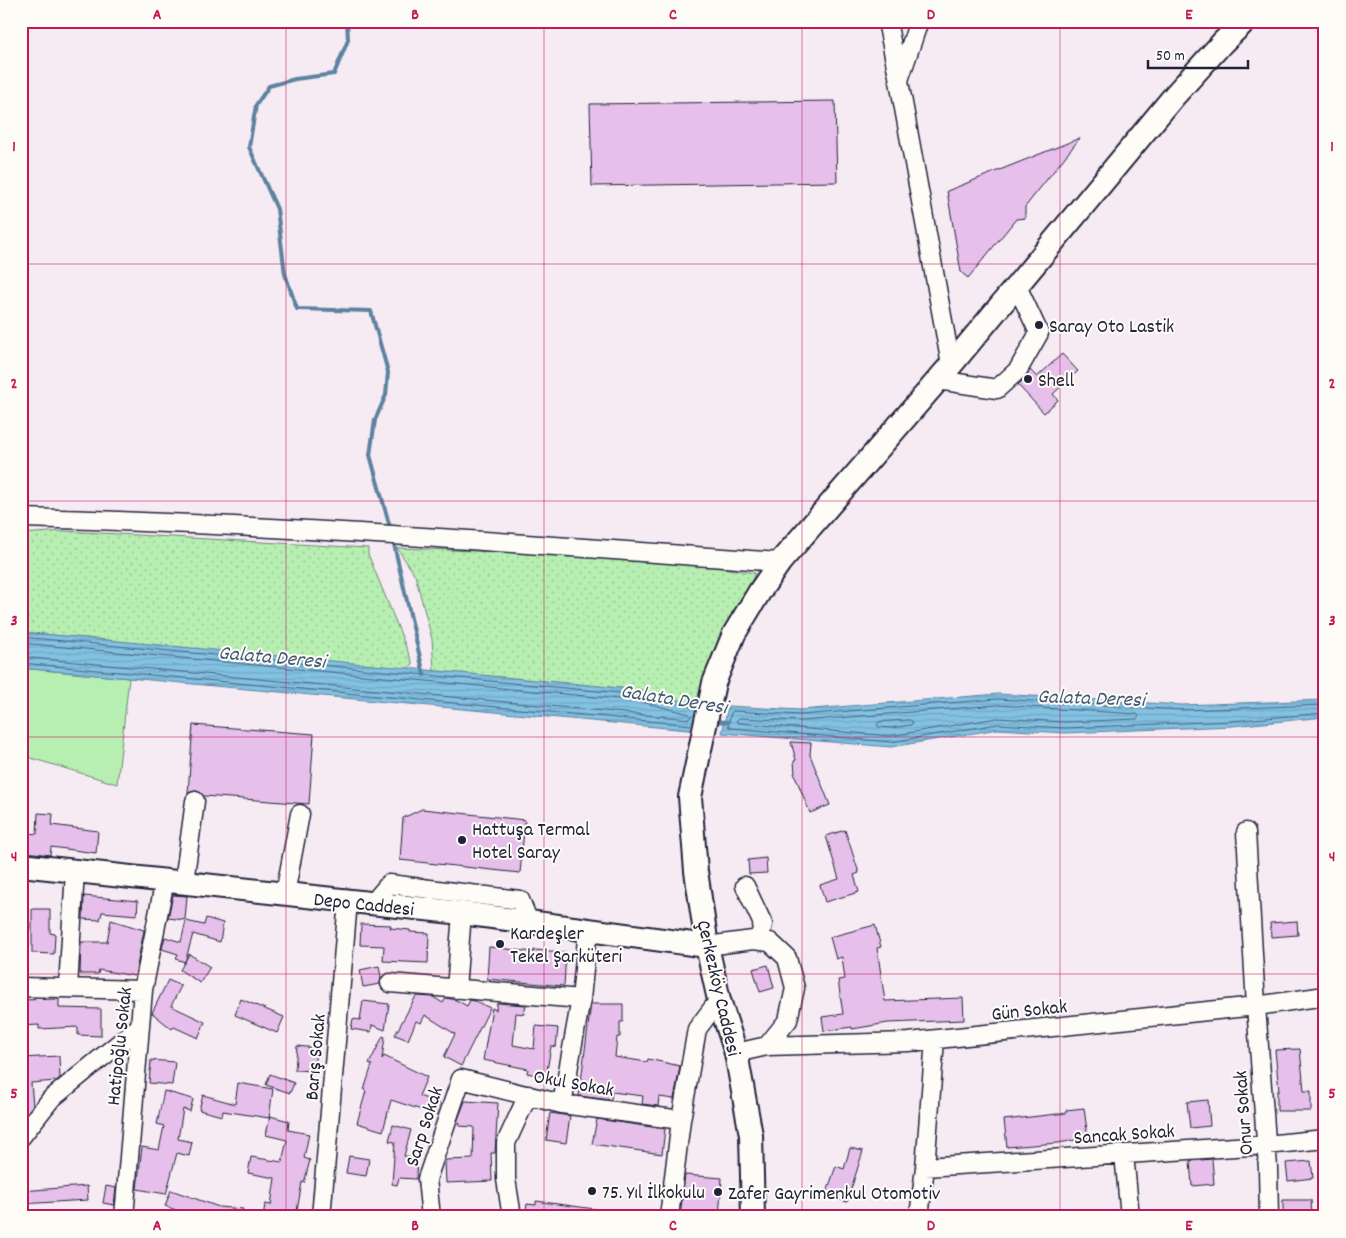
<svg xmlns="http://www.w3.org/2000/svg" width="1346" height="1238" font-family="Dekko,sans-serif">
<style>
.grass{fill:url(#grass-dots);stroke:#6c8876}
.park{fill:#b7eeb1;stroke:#6c8876}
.water{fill:url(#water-rules);stroke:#5c82a0}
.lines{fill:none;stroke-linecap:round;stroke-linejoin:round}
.shore{stroke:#49627e;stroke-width:1}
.stream{stroke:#5c82a0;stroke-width:4}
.building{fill:#e6c0ea;stroke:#22223b}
.minor-casing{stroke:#22223b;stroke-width:21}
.major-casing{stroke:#22223b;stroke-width:26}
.minor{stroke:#fdfcf7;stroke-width:18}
.major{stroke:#fdfcf7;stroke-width:22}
.grid{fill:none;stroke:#c2185b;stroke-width:1;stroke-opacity:0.55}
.poi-dot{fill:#22223b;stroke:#fdfcf7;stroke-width:2}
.labels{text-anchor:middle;stroke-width:4;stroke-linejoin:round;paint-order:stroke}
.poi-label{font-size:20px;fill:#22223b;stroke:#fdfcf7;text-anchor:start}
.street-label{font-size:20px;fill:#22223b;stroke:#fdfcf7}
.water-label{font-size:21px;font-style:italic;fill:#445a76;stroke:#fdfcf7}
.neatline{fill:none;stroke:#c2185b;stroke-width:2}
.grid-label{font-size:16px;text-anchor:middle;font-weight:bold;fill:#c2185b}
</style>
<defs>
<pattern id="grass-dots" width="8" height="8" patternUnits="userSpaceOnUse" patternTransform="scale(1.25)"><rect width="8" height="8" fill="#b7eeb1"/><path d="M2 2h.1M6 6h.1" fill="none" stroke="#9dcc99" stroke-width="1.8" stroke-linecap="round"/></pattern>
<pattern id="water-rules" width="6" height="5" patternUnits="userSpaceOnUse" patternTransform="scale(1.25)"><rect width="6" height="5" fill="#83c2e3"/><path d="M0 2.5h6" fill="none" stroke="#71a6c4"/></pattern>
</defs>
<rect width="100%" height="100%" fill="#f6eaf3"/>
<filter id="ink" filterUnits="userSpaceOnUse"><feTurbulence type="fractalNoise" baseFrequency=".02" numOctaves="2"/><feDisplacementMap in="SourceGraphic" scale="10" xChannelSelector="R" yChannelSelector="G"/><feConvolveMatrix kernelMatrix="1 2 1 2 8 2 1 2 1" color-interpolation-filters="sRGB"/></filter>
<g filter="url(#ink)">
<path class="grass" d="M64,531L368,548V554L413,664L408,669L21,632V534Z
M397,548L656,558L755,573L720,656L706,705L681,701L641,690L434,671L432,639L415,575Z"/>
<path class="park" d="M21,668L129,678L117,784L21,755Z"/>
<path class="water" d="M21,632L641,690L681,701L706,705L699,731L21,668Z
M998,694L1182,705L1325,700V717L1232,726L1065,733L998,729L891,747L722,733L728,706L800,710Z"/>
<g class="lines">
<path class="shore" d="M21,637L640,695L696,708
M21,643L639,701L689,714L691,716L689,719L21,657
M21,663L692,725
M998,705L1137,714L1139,716L1137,719L1065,722L997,718L890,736L738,723L736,721L739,718L801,721Z
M1325,705L1182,710L998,699L800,715L733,711L731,713L728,726L731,728L891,742L998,724L1065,728L1231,721L1325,713
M910,720L913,722L911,725L890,728L879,727L877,725L879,722Z"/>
<path class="stream" d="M347,21L348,40L334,74L295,79L269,86L256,105L249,147L277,209L285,274L297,309L371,311L388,372L386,395L375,420L370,455L391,531
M393,540L424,675
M712,721L728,722"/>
</g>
<path class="building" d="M835,101L837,182L592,186L590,104Z
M1080,138L1025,207V218L1016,219L968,278L961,272L947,191Z
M1062,354L1078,371L1053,394L1058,400L1044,413L1018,385L1025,378L1030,370L1037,377Z
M193,725L314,734L309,804L204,796L196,790L188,793Z
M791,742L811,743L810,755L830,805L810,813L794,773H795L794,761L796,760Z
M422,809L525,820L520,873L400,860L403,818Z
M38,813L53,814L52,825L98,831L96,853L51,847L50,855L26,852L28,833L37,834Z
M845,830L859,873L854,875L859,892L825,902L820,885L839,879L826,836Z
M766,858L767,873L749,874L748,860Z
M173,895L187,896L185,920L168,918Z
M84,896L138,901L137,915L102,912L100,920L83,919Z
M32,909H50V933L55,934L54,954L32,953Z
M206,918L223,923L220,942L193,934L185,962L176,959L178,954L162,949L165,937L181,942L186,921L204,925Z
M111,920L144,930L135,976L99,970L98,974H80L81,942H107Z
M1297,921L1298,935L1271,937L1270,923Z
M361,924L391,925L390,928L410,930V932L429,933L428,963L383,961L384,946L360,945Z
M875,925L881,947L877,948L885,1001L963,998L964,1020L888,1023L852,1029V1027L824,1031L822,1017L843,1014L838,980L845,979L842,957L836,959L830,937Z
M489,947L534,952V950L566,952L564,986L487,979Z
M189,954L210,967L200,983L180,970Z
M768,965L774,988L760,992L753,969Z
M379,966L381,977L380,984L363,987L360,970Z
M168,980L181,986L171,1006L205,1022L198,1038L174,1027L172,1029L152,1013Z
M416,996L433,997L443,1003L446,998L456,1000L467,1006L470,1000L475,1001L490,1008L461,1066L444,1057L455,1034L425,1015L421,1023L416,1021L408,1040L395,1035Z
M59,999V1008L101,1009V1036L78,1035V1027L39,1029V1025L21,1026V1000Z
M241,999L284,1017L277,1033L235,1015Z
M363,1001L389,1004L385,1030L372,1025L371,1032L351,1029L353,1019L360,1020Z
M497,1003L526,1005L524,1014L516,1013L513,1045L534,1049L536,1026L558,1028L556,1047L551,1046L546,1077L527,1073L528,1069L483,1060L492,1008L496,1010Z
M591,1004H623V1022H620V1037H617L615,1057L647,1062L648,1059L680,1066L674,1099L659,1097L658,1106L642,1104L643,1096L612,1092L611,1100L579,1096Z
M383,1036L385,1037L382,1059L384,1056L427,1077L419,1096L441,1104L437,1115L391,1100L383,1131L357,1123L366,1091L364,1090L372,1065L369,1064Z
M297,1046L316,1048L314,1071L295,1070Z
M1300,1049L1304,1091H1311V1111H1277V1091H1279L1275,1050Z
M59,1056L60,1078L56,1081L31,1083L33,1105L21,1120V1058Z
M151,1060L175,1062L172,1085L149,1083Z
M270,1074L294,1083L290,1093L266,1085Z
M238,1083L273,1089L269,1118L223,1111L222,1116L199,1110L203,1095L235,1104Z
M164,1091L193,1099L190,1111L183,1109L178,1139L192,1142L189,1156L177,1153L166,1194L137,1189L142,1147L159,1150L164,1126L157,1124Z
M1208,1100L1210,1126L1190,1128L1187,1102Z
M465,1101L498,1103L495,1153H491L492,1181L446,1183L445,1160L473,1159L474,1127L459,1126L460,1123L457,1122Z
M1084,1108L1088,1138L1058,1143L1007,1147L1004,1120L1066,1113V1110Z
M550,1113L570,1116L566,1143L546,1140Z
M270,1116L289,1121L288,1130L309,1134L304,1158L310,1160L304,1183L302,1182L296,1217H263L265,1204L271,1205L275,1178L248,1173L251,1157L282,1162L287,1140L266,1135Z
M597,1119L665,1129L662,1154L592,1144Z
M393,1125L411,1130L404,1156L417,1157L416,1179L399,1178L397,1185L392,1184L395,1142L389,1141Z
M850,1148L863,1151L847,1202L826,1195L836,1166L844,1169Z
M349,1156L369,1159L366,1176L346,1173Z
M1212,1159L1214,1184L1192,1186L1190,1161Z
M1311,1161L1313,1178L1288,1181L1286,1163Z
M685,1175L722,1178L719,1217H680Z
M87,1186L88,1200L21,1204V1191Z
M106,1186L116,1188L114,1205L103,1203Z
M171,1190L219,1207L243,1209V1217H195L165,1206Z
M1283,1200H1311L1312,1217H1283Z
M536,1201L602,1210V1217H525L527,1204L536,1205Z"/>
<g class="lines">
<g class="minor-casing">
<path id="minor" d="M887,21L899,81L951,365
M899,80L919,21
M938,380L997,389L1018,370L1039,333L1017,286
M21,518C275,524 528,544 780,562
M1246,832L1256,1006L1268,1168L1269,1217
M184,882L195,801
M745,886L763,924L759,940
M285,894L300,814
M373,903L389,884L520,900L529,922
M707,946L753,940L770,942L787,958L795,988L788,1020L767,1046
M390,983L581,999
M21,987L143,990
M68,988L75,871
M456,989L462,913
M736,1053L767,1046L909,1042L1256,1006L1325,996
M562,1104L581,999L588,929
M21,1137L51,1099L139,1027
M1124,1154L1130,1217
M925,1167L1266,1145L1325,1139
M124,1217L143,990L165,880
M321,1217L348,901
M431,1217L427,1179L461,1079L562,1104L681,1120
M512,1217L506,1179V1143L528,1095
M669,1217L681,1120L697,1029L719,1000
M919,1217L925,1167L935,1040"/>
</g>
<g class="major-casing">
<path id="major" d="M21,865L462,913L707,946
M753,1217L751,1135L736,1053L719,1000L707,946L696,871L690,797L714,683L734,634L760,591L780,562L951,365L1175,95L1223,42L1245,21"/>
</g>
<use href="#minor" class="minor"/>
<use href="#major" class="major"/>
</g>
</g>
<path class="grid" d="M286,21V1217M544,21V1217M802,21V1217M1060,21V1217M21,264H1325M21,501H1325M21,737H1325M21,974H1325"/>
<g class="poi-dot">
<circle cx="1039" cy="325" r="5"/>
<circle cx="1028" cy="379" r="5"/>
<circle cx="462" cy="840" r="5"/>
<circle cx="500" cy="944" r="5"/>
<circle cx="592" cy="1191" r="5"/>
<circle cx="718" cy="1192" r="5"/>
</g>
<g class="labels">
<g class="poi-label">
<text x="1049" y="332">Saray Oto Lastik</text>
<text x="1038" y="386">Shell</text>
<text x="472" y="835">Hattuşa Termal<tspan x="472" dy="23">Hotel Saray</tspan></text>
<text x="510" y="939">Kardeşler<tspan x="510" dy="23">Tekel Şarküteri</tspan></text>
<text x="602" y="1198">75. Yıl İlkokulu</text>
<text x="728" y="1199">Zafer Gayrimenkul Otomotiv</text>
</g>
<g class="street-label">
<text transform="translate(364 903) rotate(6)" y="7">Depo Caddesi</text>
<text transform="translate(720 988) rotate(77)" y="7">Çerkezköy Caddesi</text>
<text transform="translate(1029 1009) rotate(-6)" y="7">Gün Sokak</text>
<text transform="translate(118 1046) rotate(-84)" y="7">Hatipoğlu Sokak</text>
<text transform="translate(314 1057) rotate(-85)" y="7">Barış Sokak</text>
<text transform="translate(574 1082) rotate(10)" y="7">Okul Sokak</text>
<text transform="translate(1242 1113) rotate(-94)" y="7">Onur Sokak</text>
<text transform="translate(423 1126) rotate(-72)" y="7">Sarp Sokak</text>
<text transform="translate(1124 1133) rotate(-4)" y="7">Sancak Sokak</text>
</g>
<g class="water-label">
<text transform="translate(272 656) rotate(5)" y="7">Galata Deresi</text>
<text transform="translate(1091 697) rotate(2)" y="7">Galata Deresi</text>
<text transform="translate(674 698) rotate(9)" y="7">Galata Deresi</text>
</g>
</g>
<rect width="1346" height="1238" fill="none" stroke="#fdfcf7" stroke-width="55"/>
<path d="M1148 60v8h100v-8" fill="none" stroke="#22223b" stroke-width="2.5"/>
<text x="1156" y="60" font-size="15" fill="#22223b" stroke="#fdfcf7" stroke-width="4" paint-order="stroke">50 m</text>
<rect x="28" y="28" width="1290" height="1182" class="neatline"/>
<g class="grid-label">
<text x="157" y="19">A</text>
<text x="415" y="19">B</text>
<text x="673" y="19">C</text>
<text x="931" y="19">D</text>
<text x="1189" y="19">E</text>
<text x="14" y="151">1</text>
<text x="1332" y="151">1</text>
<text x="14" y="388">2</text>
<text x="1332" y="388">2</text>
<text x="14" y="625">3</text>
<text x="1332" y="625">3</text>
<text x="14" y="861">4</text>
<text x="1332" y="861">4</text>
<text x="14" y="1098">5</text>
<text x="1332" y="1098">5</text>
<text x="157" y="1230">A</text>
<text x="415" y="1230">B</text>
<text x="673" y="1230">C</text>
<text x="931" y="1230">D</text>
<text x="1189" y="1230">E</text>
</g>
</svg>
